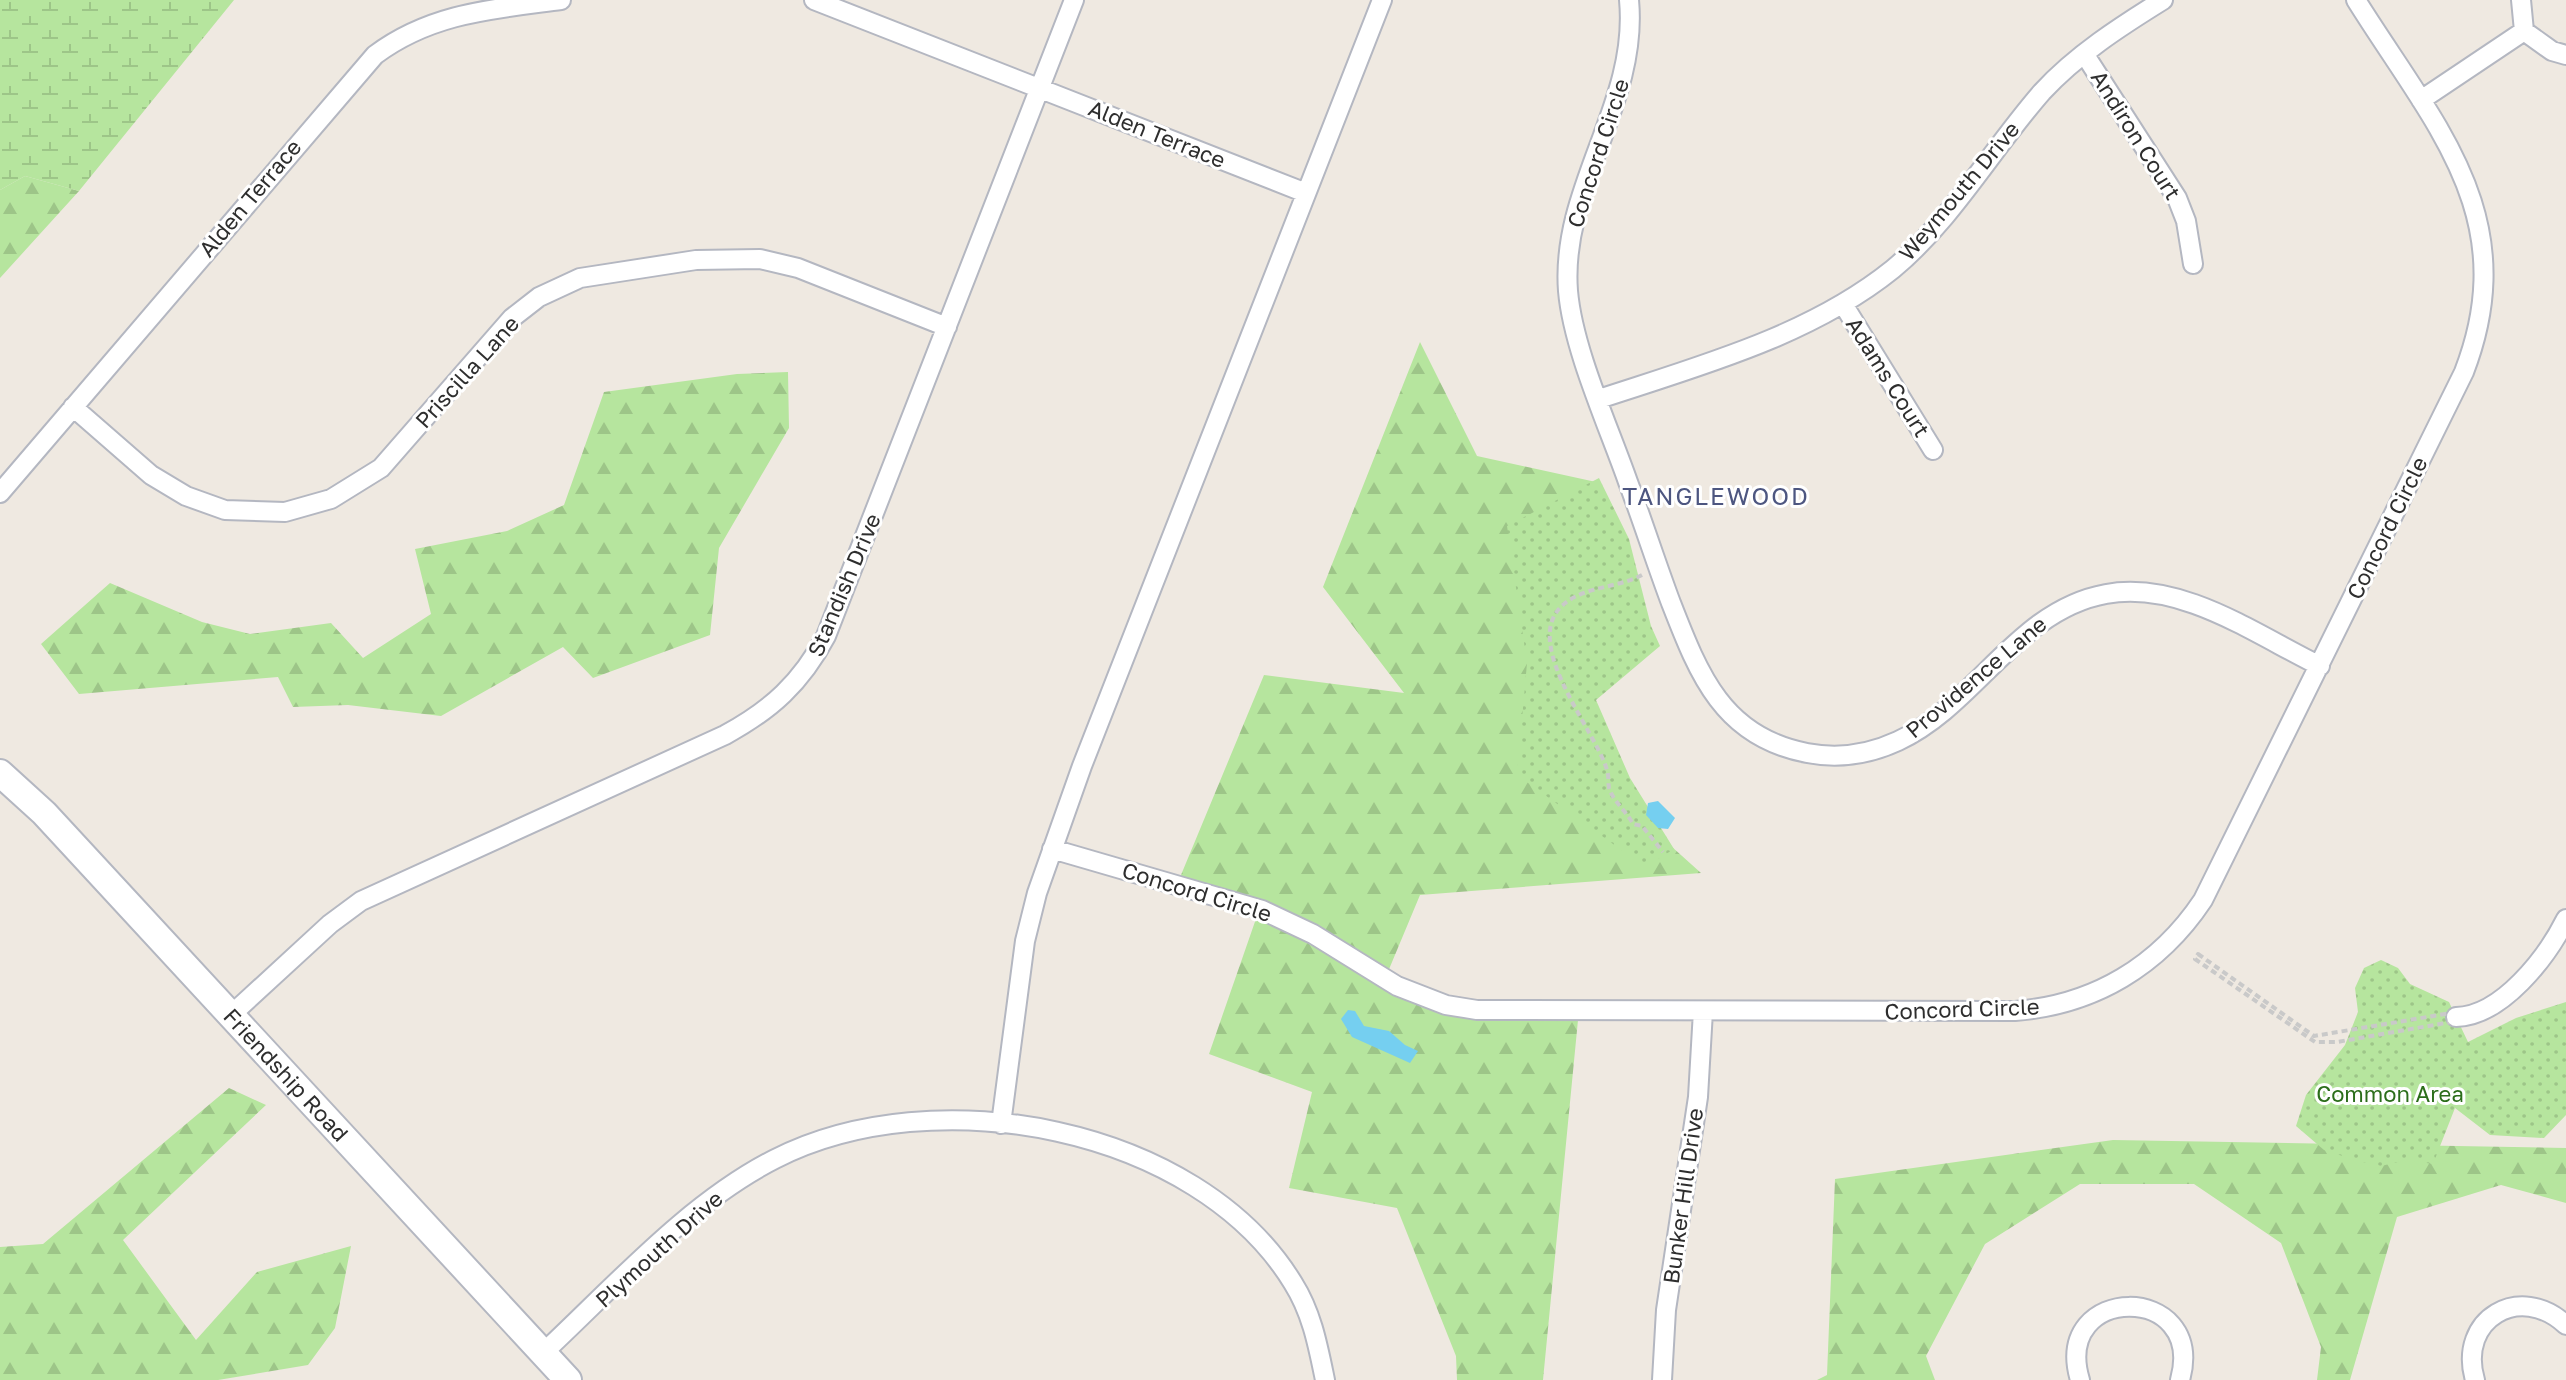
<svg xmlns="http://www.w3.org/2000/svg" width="2566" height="1380" font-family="'Golos Text',sans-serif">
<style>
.forest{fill:url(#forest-firs)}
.wetland{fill:url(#wetland-marsh)}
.park{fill:url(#park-dots)}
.water{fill:#75cff0}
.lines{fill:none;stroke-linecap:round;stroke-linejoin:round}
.street-casing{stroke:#b4b7c1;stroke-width:22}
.secondary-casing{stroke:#b4b7c1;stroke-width:30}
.path{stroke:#c9c9c9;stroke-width:4;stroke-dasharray:6 4;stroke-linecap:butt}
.street{stroke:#fff;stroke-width:18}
.secondary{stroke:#fff;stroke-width:26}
.labels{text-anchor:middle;stroke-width:6;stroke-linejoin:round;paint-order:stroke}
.street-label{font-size:22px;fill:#2e2e2e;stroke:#fff}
.park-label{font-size:22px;fill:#2c6e1b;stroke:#fff}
.neighbourhood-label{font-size:24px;letter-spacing:2px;fill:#4d5680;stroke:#fff}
</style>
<defs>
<pattern id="forest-firs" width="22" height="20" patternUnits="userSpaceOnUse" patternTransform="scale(2)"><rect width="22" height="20" fill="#b6e59e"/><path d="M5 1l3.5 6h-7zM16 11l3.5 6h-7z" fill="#9dc588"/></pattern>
<pattern id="wetland-marsh" width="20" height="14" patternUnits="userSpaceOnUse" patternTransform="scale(2)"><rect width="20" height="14" fill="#b6e59e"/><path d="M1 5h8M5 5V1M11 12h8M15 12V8" fill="none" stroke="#9dc588"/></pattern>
<pattern id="park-dots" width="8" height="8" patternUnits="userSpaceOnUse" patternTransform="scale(2)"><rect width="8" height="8" fill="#b6e59e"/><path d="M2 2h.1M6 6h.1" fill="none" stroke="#9dc588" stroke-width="1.8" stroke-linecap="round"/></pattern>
</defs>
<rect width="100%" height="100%" fill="#efe9e1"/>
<path class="forest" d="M25,176L79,191L0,278V190Z
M1420,342L1477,456L1596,482L1564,718L1652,829L1701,873L1420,895L1382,986L1578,1020L1543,1380H1457L1456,1356L1397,1208L1289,1188L1312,1092L1209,1054L1258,913L1176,887L1264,675L1404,693L1323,587Z
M788,372L789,428L719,548L710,635L593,678L563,647L441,716L348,705L293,707L278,677L79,694L41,644L110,583L202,622L250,634L331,623L363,658L431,614L415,549L507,531L564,505L604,392L737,374Z
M229,1088L266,1105L123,1240L196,1340L257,1272L351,1246L335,1328L308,1365L218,1380H0V1247L43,1244Z
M2113,1140L2566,1148V1203L2501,1185L2397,1217L2350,1380H2317L2321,1347L2281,1243L2194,1184H2080L1985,1244L1926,1356L1935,1380H1817L1827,1375L1835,1179Z"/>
<path class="wetland" d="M0,0H234L79,191L25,176L0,190Z"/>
<path class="park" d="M1599,478L1629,539L1651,626L1660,646L1596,700L1630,778L1674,849L1645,867L1517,775L1527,663L1507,526Z
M2381,960L2398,968L2410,984L2449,1002L2468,1042L2516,1018L2566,1002V1115L2544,1138L2490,1135L2455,1108L2433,1164L2407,1160L2381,1166L2358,1161L2324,1150L2296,1126L2306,1095L2345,1045L2358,1012L2355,988L2364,968Z"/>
<path class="water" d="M1658,801L1675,818L1668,829L1658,828L1646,815L1648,803Z
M1348,1010L1355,1011L1364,1026L1389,1031L1405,1045L1418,1051L1410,1063L1352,1037L1341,1019Z"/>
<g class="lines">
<g class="street-casing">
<path id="street" d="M814,0L1306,193
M1629,0C1639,104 1560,187 1568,291C1573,349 1608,425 1628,482C1643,522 1656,563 1671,603C1699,675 1723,737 1807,753C1838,759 1870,754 1898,741C1976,705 2017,610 2106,594C2181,580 2256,635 2320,666
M2521,0L2524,31L2552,51L2566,55
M2085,55L2177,198L2186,221L2193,264
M2421,100L2524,31
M1843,304L1933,450
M1599,399C1699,366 1810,336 1893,269C1952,220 1992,149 2042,92C2076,55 2121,26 2163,0
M73,407L151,475L186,496L225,510L285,512L331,499L381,468L512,318L539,297L580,278L696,260L760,259L798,268L947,327
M0,493L375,55C431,13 493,9 561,0
M1052,849L1262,910L1313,934L1397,986L1446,1005L1477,1010L2015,1011C2094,1005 2159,966 2203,900L2464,372C2524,216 2434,125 2356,0
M231,1015L330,924L361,901L725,735C771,710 801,683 826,636L1074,0
M2456,1017C2502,1016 2547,957 2566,919
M1001,1124L1025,941L1037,893L1082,766L1382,0
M543,1353C614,1287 688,1203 775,1159C933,1078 1197,1126 1293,1283C1312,1313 1318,1346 1325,1380
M1662,1380L1666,1310L1698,1097L1703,1011
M2080,1380C2051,1283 2207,1282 2180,1380
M2475,1380C2457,1319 2520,1282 2566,1325"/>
</g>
<g class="secondary-casing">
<g id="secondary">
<path id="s1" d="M0,773L44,813L568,1380"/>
</g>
</g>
<path class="path" d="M1642,575C1616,589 1578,586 1558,610C1526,650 1596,732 1607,770C1609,776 1608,783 1609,788C1613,801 1627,812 1633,824L1642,826L1663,852
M2198,954L2314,1036L2457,1012V1021L2337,1042H2315L2195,959Z"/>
<use href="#street" class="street"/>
<use href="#secondary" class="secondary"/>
</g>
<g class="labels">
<g class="street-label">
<text transform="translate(1157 134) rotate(22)" y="8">Alden Terrace</text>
<text transform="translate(2136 135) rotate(58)" y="8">Andiron Court</text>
<text transform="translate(1598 153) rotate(-72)" y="8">Concord Circle</text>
<text transform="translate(1959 191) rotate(-50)" y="8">Weymouth Drive</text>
<text transform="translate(250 198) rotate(-50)" y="8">Alden Terrace</text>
<text transform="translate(467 372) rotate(-48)" y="8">Priscilla Lane</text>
<text transform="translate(1888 377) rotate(58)" y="8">Adams Court</text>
<text transform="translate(2387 528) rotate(-64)" y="8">Concord Circle</text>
<text transform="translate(844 585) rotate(-67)" y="8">Standish Drive</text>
<text transform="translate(1976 677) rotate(-40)" y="8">Providence Lane</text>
<text transform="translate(1197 892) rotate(17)" y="8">Concord Circle</text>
<text transform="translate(1962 1009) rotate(-2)" y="8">Concord Circle</text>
<text dy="8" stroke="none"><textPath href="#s1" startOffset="416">Friendship Road</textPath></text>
<text transform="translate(1683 1196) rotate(-82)" y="8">Bunker Hill Drive</text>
<text transform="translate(659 1249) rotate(-42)" y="8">Plymouth Drive</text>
</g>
<g class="park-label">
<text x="2390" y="1102">Common Area</text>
</g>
<g class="neighbourhood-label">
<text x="1716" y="505">TANGLEWOOD</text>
</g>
</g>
</svg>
